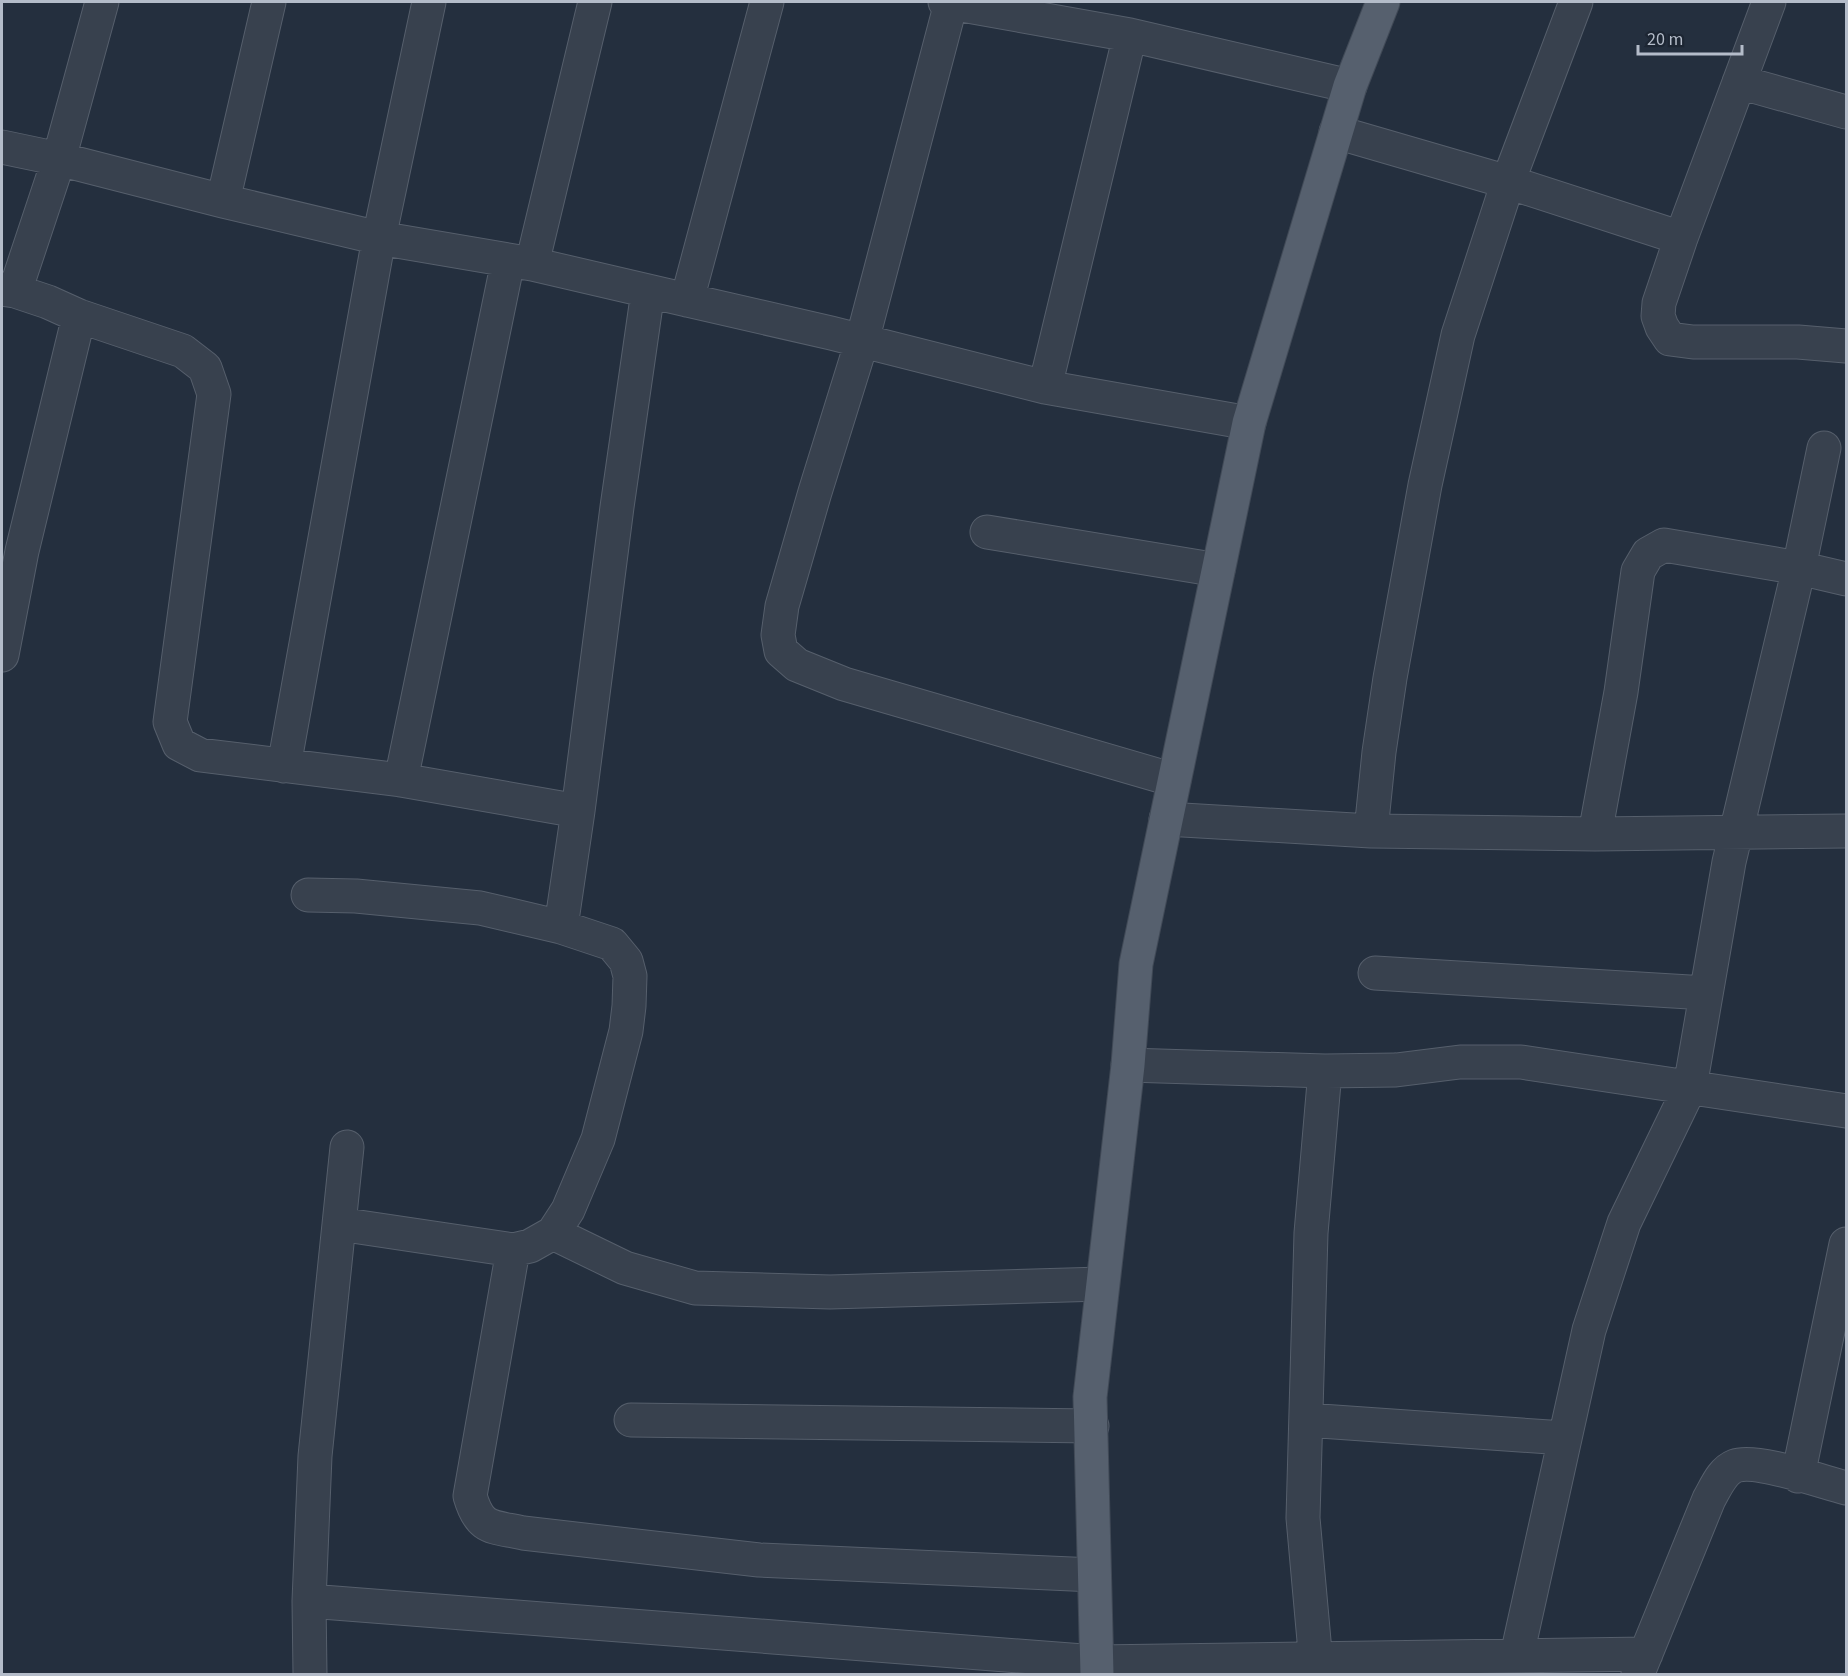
<svg xmlns="http://www.w3.org/2000/svg" width="1848" height="1676" font-family="'Source Sans 3',sans-serif">
<style>
.lines{fill:none;stroke-linecap:round;stroke-linejoin:round}
.minor-casing{stroke:#565f6c;stroke-width:35}
.major-casing{stroke:#414a57;stroke-width:35}
.minor{stroke:#38414e;stroke-width:33}
.major{stroke:#56606e;stroke-width:33}
</style>
<rect width="100%" height="100%" fill="#242f3e"/>
<g class="lines">
<g class="minor-casing">
<path id="minor" d="M945,2L1130,35L1350,86
M1769,2L1681,238L1659,303L1658,316L1662,327L1670,339L1693,342H1798L1846,346
M951,3L862,341L815,492L782,606L778,635L781,651L797,665L844,684L1174,780
M1739,82L1846,112
M1336,132L1508,182L1681,238
M2,147L59,159L223,201L379,238L532,264L687,300L831,333L1045,387L1249,423
M223,201L269,2
M532,264L595,2
M2,289L15,291L48,302L79,316L183,351L205,368L214,394L170,722L179,744L200,755L401,780L578,811
M15,291L59,159L102,2
M687,300L767,2
M1045,387L1130,35
M987,532L1218,570
M2,655L22,551L79,316
M284,766L379,238L429,2
M401,780L508,261
M1166,819L1371,831L1595,834L1846,831
M1371,831L1379,752L1390,678L1425,485L1458,335L1508,182L1576,2
M1595,834L1621,692L1638,571L1648,554L1664,545L1799,568L1846,579
M308,895L356,896L480,908L561,927L612,944L626,961L630,976L629,1006L626,1031L598,1139L568,1210L553,1233L530,1246L513,1250L339,1224
M561,927L578,811L617,507L648,291
M1375,973L1706,993
M1128,1065L1325,1071L1396,1070L1460,1062H1521L1846,1111
M553,1233L625,1268L695,1288L830,1292L1102,1284
M513,1250L470,1496C480,1530 491,1526 523,1533L759,1560L1094,1575
M631,1420L1092,1426
M1306,1420L1564,1438
M1798,1476L1846,1244
M309,1601L1096,1662L1646,1654
M1517,1655L1589,1330L1624,1223L1690,1087L1729,862L1799,568L1824,448
M1638,1673L1709,1499C1716,1487 1722,1471 1735,1466C1756,1458 1822,1482 1846,1488
M310,1674L309,1601L315,1456L347,1147
M1317,1674L1303,1518L1311,1233L1325,1071"/>
</g>
<g class="major-casing">
<path id="major" d="M1097,1674L1090,1397L1128,1065L1136,964L1249,423L1350,86L1383,2"/>
</g>
<use href="#minor" class="minor"/>
<use href="#major" class="major"/>
</g>
<rect width="1848" height="1676" fill="none" stroke="#b4bcc9" stroke-width="6"/>
<path d="M1638 45v9h104v-9" fill="none" stroke="#b4bcc9" stroke-width="3"/>
<text x="1647" y="45" font-size="18" fill="#b4bcc9" stroke="#1d2633" stroke-width="4.5" paint-order="stroke">20 m</text>
</svg>
